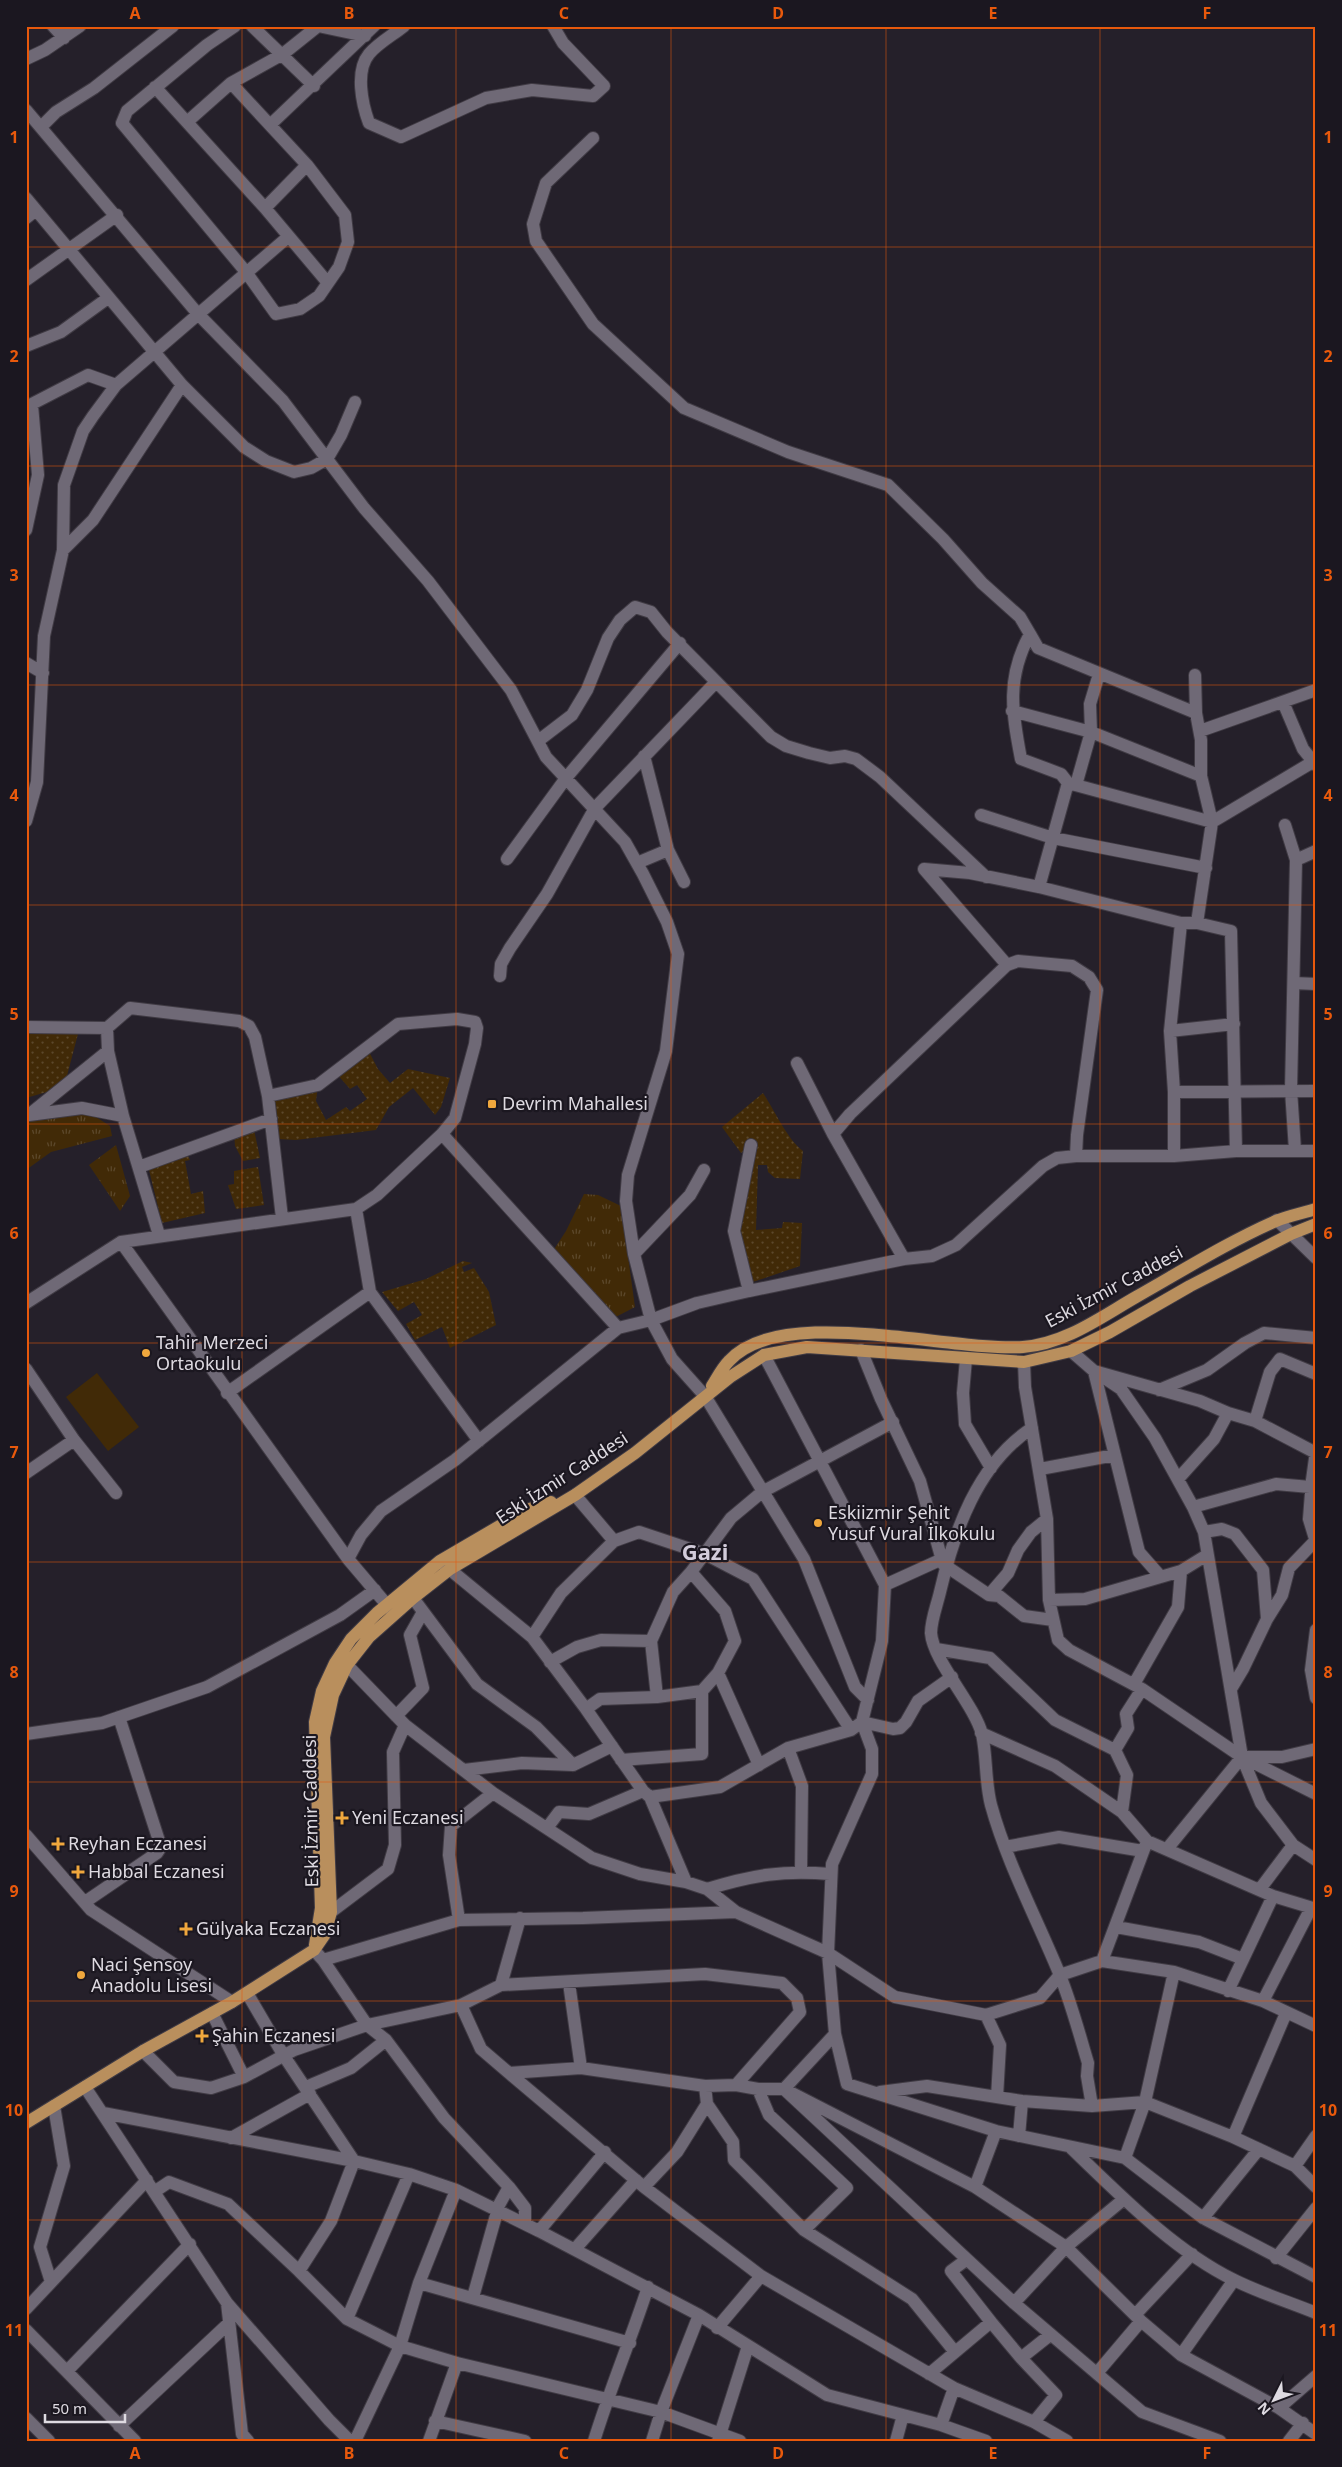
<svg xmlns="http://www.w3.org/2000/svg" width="1342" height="2467" font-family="'Noto Sans',sans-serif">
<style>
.grass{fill:url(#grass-dots)}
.park{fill:url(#park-tufts)}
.pitch{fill:#412a07}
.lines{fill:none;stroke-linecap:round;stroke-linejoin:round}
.minor-casing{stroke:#403b44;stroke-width:14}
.major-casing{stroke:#403b44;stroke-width:14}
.minor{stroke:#6f6976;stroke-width:12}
.major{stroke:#b98f5d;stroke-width:12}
.grid{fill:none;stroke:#e8590c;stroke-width:1;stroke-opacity:0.55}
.poi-dot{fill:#efa73d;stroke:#1b1720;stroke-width:2}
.labels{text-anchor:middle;stroke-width:4.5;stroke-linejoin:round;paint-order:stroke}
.poi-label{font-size:18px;fill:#dedae1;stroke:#1b1720;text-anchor:start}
.street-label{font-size:18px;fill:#dedae1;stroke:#1b1720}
.district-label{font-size:22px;font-weight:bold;fill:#d2ccda;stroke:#1b1720}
.neatline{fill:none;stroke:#e8590c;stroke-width:2}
.grid-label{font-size:16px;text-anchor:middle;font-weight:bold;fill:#e8590c}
</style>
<defs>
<pattern id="grass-dots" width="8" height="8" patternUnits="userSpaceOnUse" patternTransform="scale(1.25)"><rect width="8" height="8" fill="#412a07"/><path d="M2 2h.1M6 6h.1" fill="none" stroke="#5c482b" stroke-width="1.8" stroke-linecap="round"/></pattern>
<pattern id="park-tufts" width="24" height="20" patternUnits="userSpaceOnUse" patternTransform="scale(1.25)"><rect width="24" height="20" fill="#412a07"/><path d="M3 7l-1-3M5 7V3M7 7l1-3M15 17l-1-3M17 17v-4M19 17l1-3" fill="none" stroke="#5c482b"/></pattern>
</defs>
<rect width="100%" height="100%" fill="#25202a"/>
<path class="grass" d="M26,1033L78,1034L64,1087L26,1098Z
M367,1048L378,1069L390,1083L408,1069L450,1078L441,1107L435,1115L413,1088L389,1107L376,1130L296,1140L277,1139L268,1096L318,1085L316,1101L326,1120L346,1107L350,1111L367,1099L357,1085L350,1089L335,1072Z
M763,1093C775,1111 787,1139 803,1151L800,1179L775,1178L768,1172L767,1165H758L756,1230L782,1228L783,1222L802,1223L800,1266L747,1284L734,1231L751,1146L741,1153L722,1127Z
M253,1125L260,1158L243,1161L235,1146L234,1132Z
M185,1150L190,1160L185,1161L191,1194L203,1191L205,1213L162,1223L149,1170Z
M258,1167L264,1205L236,1209L228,1185L234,1184V1171Z
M463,1261L472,1263L462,1267L464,1272L474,1268L489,1292L496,1325L450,1348L442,1327L415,1340L406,1324L422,1315L414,1302L398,1311L382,1292L426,1279Z"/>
<path class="park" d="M88,1112L110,1126L112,1136L51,1152L26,1170V1117Z
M116,1145L130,1196L120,1211L89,1165Z
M584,1194L598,1195L621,1206L635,1307L610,1320L551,1254L566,1231Z"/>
<path class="pitch" d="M97,1373L139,1427L108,1451L66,1397Z"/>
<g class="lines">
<g class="minor-casing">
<path id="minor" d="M53,26L64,38
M235,26L207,45L127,111L122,123L246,272L276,314L300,309L319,296L339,267L348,242L345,215L307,165
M252,26L314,86
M318,26L365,36
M404,26C393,35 378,43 369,54C355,71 362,104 369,123L401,137L486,98L532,90L593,96L604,86L563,43L553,26
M26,59L45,50L80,26
M155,87L265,208L328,283
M26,110L198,314L283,401L364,508L428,581L511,690L546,757L625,842L643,874L667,922L678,954L666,1051L628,1175L626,1201L634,1254L651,1320L672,1359L705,1396L804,1559L855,1687L868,1700
M187,122L231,83
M270,125L374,26
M41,127L56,112L94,88L173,26
M593,138L546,183L533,224L536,241L593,324L684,408L788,452L888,485L943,539L982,583L1020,617L1030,634C1006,678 1012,712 1021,759L1061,774L1068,783L1212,822L1316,760
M26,198L182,385L244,447L266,461L294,472L311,468L327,459L341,435L355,402
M265,208L307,165L231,83L283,54L318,26
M26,218L36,210
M26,280L117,215
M26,346L61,332L108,298
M26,407L88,375L116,385
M26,530L38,475L32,405
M63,550L64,485L83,431L93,416L116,385L288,237
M1030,634L1038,648L1196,713
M26,663L43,673
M1283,702L1303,749L1316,765
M1012,711L1091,732L1201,776
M1200,731L1316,690
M538,741L572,715L587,690L608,638L620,620L635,607L651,612L667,632L771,737L786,746L809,753L830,758L845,756L856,759L880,777L986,877
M644,756L668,850L684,882
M1076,785L1091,732L1090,704L1099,674
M981,815L1053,838L1206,868
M26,821L37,782L44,636L63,550L93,520L182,385
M1285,825L1296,860L1291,1090L1295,1150
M507,859L566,778L680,643
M1296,860L1316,851
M637,863L668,850
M924,869L970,873L1039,887L1181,923
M924,869L1007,965
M1039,887L1068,783
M1197,923L1231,931L1236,1151
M500,976L501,964L510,948L547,894L595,808L716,682
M1294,983L1316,984
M26,1027L107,1028L130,1008L239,1021L249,1026L255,1037L268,1096L282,1218
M1170,1031L1234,1024
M797,1063L833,1134L904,1259
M1174,1092L1316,1091
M268,1096L318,1085L398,1024L457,1019L475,1022L477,1028L475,1044L455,1118L442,1134L377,1195L356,1209L370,1292L479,1441
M30,1114L108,1051
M29,1115L82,1108L123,1116L108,1051L107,1028
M123,1116L159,1235
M442,1134L618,1328
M833,1134L850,1114L1007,965L1018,961L1072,966L1089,977L1097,990L1077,1135L1076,1156
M1174,1156V1092L1170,1031L1181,923H1197L1212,822L1201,776V740L1196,713L1195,675
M139,1167L271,1119
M1277,1220L1316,1258
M121,1242L348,1559L393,1612
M634,1254L690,1195L704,1170
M749,1291L734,1231L751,1145
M26,1303L121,1242L356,1209
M861,1350L881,1399L920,1481L943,1564L989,1595L999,1596L1024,1616L1053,1620
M1071,1351L1094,1371L1200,1401L1228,1413L1255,1421L1316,1453
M764,1355L885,1585
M966,1359L963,1393L965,1424L991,1468
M1024,1362L1025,1387L1047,1519L1049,1600L1058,1640L1069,1650L1142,1689L1242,1757L1261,1803L1293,1845L1316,1860
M26,1369L74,1440L116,1493
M1094,1371L1121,1389L1155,1438L1193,1507L1204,1532L1242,1757H1282L1316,1749
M1094,1371L1139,1552L1161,1577
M1159,1390L1207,1370L1245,1343L1264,1333L1316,1338
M227,1393L370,1292
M1255,1421L1270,1372L1280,1359L1316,1374
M1032,1428C977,1464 954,1532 940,1592C937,1605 931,1620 931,1633C933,1661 974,1704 982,1734C987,1757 985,1782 991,1805C1007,1863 1036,1917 1059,1973C1071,2002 1079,2033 1088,2063L1087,2076L1092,2106
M1040,1469L1115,1455
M26,1473L74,1440
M1178,1479L1214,1439L1228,1413
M1312,1480L1309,1519L1316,1542
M1316,1488L1312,1480L1316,1451
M575,1495L614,1541L639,1532L705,1554L753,1579L851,1730
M1193,1507L1276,1484L1310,1487
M1204,1532L1222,1529L1235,1534L1263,1570L1267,1619
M348,1559L361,1535L381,1511L455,1460L618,1328L651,1320L697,1303L749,1291L904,1259L932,1256L956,1245L1043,1166L1057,1158L1076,1156H1174L1236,1151H1316
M940,1560L885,1585L882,1641L862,1722L872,1749V1774L832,1864L828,1953L895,1997L986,2015L1040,1998L1060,1975L1102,1961L1174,1972L1263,2001L1316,2026
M442,1563L532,1637L586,1709L643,1791L650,1797L686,1882
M989,1595L1008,1573L1018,1550L1031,1532L1047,1519
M413,1598L477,1684L536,1727L573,1765L612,1746
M1049,1600L1085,1599L1181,1571
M1316,1630L1311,1670L1316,1698
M532,1637L561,1593L614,1541
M936,1649L990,1658L1055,1720L1115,1750
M550,1662L577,1647L601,1640L651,1641
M347,1665L405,1725L493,1793L592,1858L640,1874L686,1882L707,1889L736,1912L828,1953L835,2034L847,2084L996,2131L1125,2158L1203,2218L1316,2277
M718,1673L759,1765
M1134,1684L1178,1607L1181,1571L1207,1555
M1231,1689L1243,1669L1267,1619L1282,1595L1289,1568L1315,1541
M657,1697L651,1641L673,1592L691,1572L731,1518L762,1492L893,1422
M586,1709L600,1699L657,1697L702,1691L718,1673L735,1641L725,1611L691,1572
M396,1716L423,1688L410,1635L423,1612
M981,1733L1055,1766L1122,1812L1147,1841L1273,1896L1316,1909
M26,1734L102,1723L207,1687L340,1615L375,1590
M788,1748L802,1786L801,1871
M621,1760L702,1754V1691
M464,1770L522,1763L573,1765
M650,1797L720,1787L788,1748L851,1730L862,1722L893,1729L900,1728L906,1722L918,1701L952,1677
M1122,1812L1127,1775L1115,1750L1128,1728L1126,1714L1142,1689
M547,1828L559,1812L589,1814L643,1791
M26,1835L91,1910L232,2002
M1005,1847L1059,1837L1143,1851
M1167,1849L1242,1757L1316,1794
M707,1889C753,1875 783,1870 830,1874
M1260,1889L1293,1845
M85,1902L157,1853L161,1847L119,1717
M331,1912L388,1869L395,1845L393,1752L405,1725
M459,1920L449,1855L451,1826L493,1793
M1116,1927L1199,1942L1243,1959
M314,1950L323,1960L459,1920L583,1918L736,1912
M323,1960L367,2025L386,2040L444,2118L509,2187L525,2208V2224
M1102,1961L1146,1844
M569,1983L581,2068
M501,1985L520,1918
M1228,1991L1273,1896
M247,1993L284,2056L354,2161L331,2221L299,2271
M1263,2001L1311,1908
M461,2005L501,1985L705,1974L782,1983L797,1998L800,2012L736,2085
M212,2013L244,2077
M986,2015L1000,2045L997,2097
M835,2034L784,2089L1014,2303L1142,2412L1220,2441
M143,2051L174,2082L211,2088L244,2077L294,2050L367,2025L461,2005L481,2049L509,2073L581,2068L705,2086L736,2085L758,2089H784L975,2187L1066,2247L1141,2321L1181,2355L1279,2408L1316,2434
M509,2073L644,2187L761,2276L954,2388L1034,2422L1067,2441
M705,2086L707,2104L733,2142L734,2160L804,2230L912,2299L955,2352
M85,2087L227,2303L242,2434L248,2441
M306,2087L351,2068L386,2040
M758,2089L769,2115L847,2188L804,2230
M880,2092L927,2086L1022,2101L1092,2106L1145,2102L1233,2137L1295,2166L1316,2187
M103,2113L354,2161L409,2174L456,2190L539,2231L699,2315L827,2395L941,2425L986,2441
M1019,2136L1022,2101
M1233,2137L1286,2013
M231,2138L310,2094
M1071,2148C1120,2195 1173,2250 1234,2280C1260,2293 1289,2302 1316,2313
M1125,2158L1145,2102L1174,1972
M1295,2166L1316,2136
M644,2187L677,2152L707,2104
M975,2187L996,2131
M154,2192L169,2182L228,2204L299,2271L347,2319L400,2346L457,2363L661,2412L740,2441
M1203,2218L1259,2149
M539,2231L605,2152
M575,2249L636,2180
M1276,2258L1316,2208
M966,2260L951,2271L991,2322
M51,2282L40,2247L64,2166L54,2106
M419,2283L630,2343
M473,2297L499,2205L509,2187
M227,2303L329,2420L350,2441
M1014,2303L1066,2247L1124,2199
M26,2309L147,2180
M1135,2315L1192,2254
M347,2319L409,2174
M717,2328L761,2276
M26,2330L135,2441
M1181,2355L1234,2280
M67,2371L190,2244
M1097,2373L1141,2321
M929,2374L991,2322L1021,2358
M1279,2408L1316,2376
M26,2418L49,2441
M435,2421L525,2441
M1034,2422L1056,2395L1021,2358L1050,2335
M941,2425L954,2388
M119,2426L229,2323
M355,2441L400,2346L419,2283L456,2190
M429,2441L457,2363
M594,2441C610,2389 631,2339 648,2287
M652,2441L661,2412L699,2315
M718,2441L748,2346
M896,2441L903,2415
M1289,2441L1303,2423"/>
</g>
<g class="major-casing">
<path id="major" d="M712,1386C717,1378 722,1368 729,1361C781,1303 950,1352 1023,1347C1065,1344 1101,1317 1136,1297C1182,1271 1228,1242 1276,1221C1288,1216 1303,1213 1316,1209
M315,1945L321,1908L315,1722L322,1691L335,1663L351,1639L377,1613L440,1561L527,1510L551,1502
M26,2123L143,2051L232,2002L314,1950L325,1934L331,1912L324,1737L333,1695L347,1665L369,1637L413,1598L450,1569L575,1495L635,1453L730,1377L764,1355L807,1347L1024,1362L1071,1351L1110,1332L1190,1286L1291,1234L1316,1224"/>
</g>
<use href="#minor" class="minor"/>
<use href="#major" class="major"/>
</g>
<path class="grid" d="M242,26V2441M456,26V2441M671,26V2441M886,26V2441M1100,26V2441M26,247H1316M26,466H1316M26,685H1316M26,905H1316M26,1124H1316M26,1343H1316M26,1562H1316M26,1782H1316M26,2001H1316M26,2220H1316"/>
<g class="poi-dot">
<rect x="487" y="1099" width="10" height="10" rx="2.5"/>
<circle cx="146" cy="1353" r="5"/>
<circle cx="818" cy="1523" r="5"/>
<path d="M339.5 1810.5h5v5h5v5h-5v5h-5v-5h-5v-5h5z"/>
<path d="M55.5 1836.5h5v5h5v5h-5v5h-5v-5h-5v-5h5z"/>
<path d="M75.5 1864.5h5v5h5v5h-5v5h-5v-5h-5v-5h5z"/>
<path d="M183.5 1921.5h5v5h5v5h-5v5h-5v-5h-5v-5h5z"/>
<circle cx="81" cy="1975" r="5"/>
<path d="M199.5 2028.5h5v5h5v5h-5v5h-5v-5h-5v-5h5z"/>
</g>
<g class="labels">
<g class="poi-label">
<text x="502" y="1110">Devrim Mahallesi</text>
<text x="156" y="1349">Tahir Merzeci<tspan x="156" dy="21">Ortaokulu</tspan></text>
<text x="828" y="1519">Eskiizmir Şehit<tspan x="828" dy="21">Yusuf Vural İlkokulu</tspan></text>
<text x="352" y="1824">Yeni Eczanesi</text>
<text x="68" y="1850">Reyhan Eczanesi</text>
<text x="88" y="1878">Habbal Eczanesi</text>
<text x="196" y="1935">Gülyaka Eczanesi</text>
<text x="91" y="1971">Naci Şensoy<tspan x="91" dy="21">Anadolu Lisesi</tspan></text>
<text x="212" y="2042">Şahin Eczanesi</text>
</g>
<g class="street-label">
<text transform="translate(1114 1287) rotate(-28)" y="6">Eski İzmir Caddesi</text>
<text transform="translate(562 1478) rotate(-33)" y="6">Eski İzmir Caddesi</text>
<text transform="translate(311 1811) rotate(-91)" y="6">Eski İzmir Caddesi</text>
</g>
<g class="district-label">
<text x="705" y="1560">Gazi</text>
</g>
</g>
<rect width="1342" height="2467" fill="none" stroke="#1b1720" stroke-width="55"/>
<g transform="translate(1274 2400) rotate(228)" stroke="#1b1720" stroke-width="4" paint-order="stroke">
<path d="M0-4L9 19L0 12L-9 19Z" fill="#dedae1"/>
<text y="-8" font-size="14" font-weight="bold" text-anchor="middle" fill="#dedae1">N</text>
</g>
<path d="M45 2414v8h80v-8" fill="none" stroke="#dedae1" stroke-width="2.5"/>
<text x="52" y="2414" font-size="15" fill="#dedae1" stroke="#1b1720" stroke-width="4" paint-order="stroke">50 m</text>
<rect x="28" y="28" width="1286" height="2412" class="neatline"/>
<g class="grid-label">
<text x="135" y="19">A</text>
<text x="349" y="19">B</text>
<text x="564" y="19">C</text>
<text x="778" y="19">D</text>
<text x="993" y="19">E</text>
<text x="1207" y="19">F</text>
<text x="14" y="143">1</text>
<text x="1328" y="143">1</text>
<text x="14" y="362">2</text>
<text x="1328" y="362">2</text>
<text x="14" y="581">3</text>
<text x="1328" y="581">3</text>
<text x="14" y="801">4</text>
<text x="1328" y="801">4</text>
<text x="14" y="1020">5</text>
<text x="1328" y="1020">5</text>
<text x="14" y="1239">6</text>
<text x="1328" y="1239">6</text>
<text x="14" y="1458">7</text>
<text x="1328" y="1458">7</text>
<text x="14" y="1678">8</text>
<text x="1328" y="1678">8</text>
<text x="14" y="1897">9</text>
<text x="1328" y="1897">9</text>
<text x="14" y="2116">10</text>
<text x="1328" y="2116">10</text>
<text x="14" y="2336">11</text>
<text x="1328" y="2336">11</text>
<text x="135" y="2459">A</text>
<text x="349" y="2459">B</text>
<text x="564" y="2459">C</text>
<text x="778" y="2459">D</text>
<text x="993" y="2459">E</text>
<text x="1207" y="2459">F</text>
</g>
</svg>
